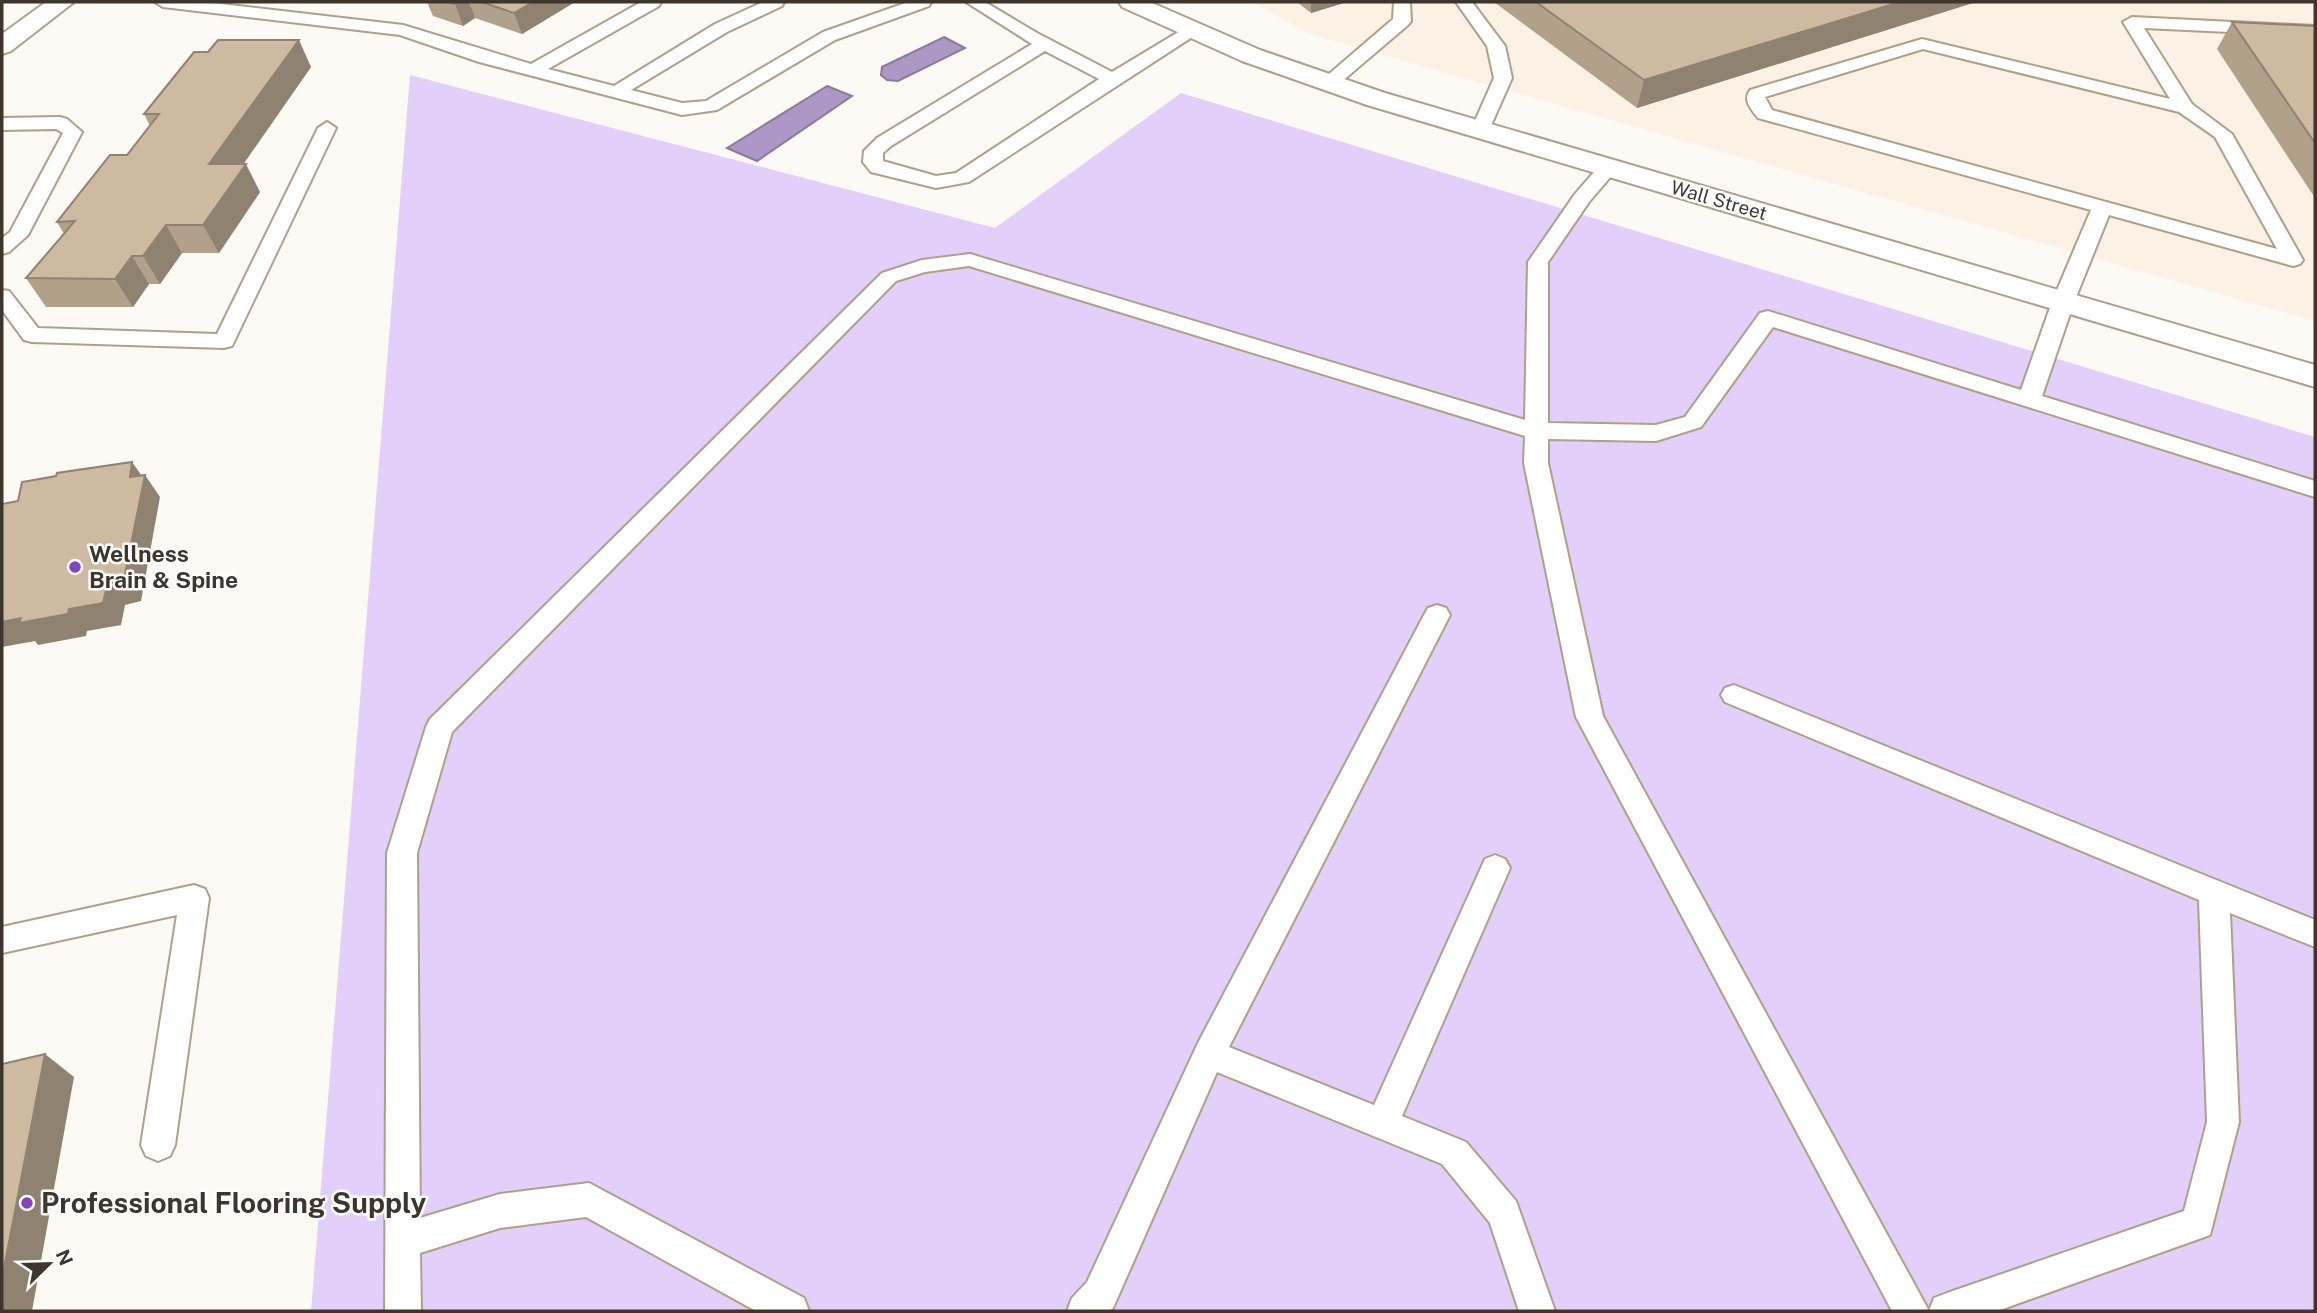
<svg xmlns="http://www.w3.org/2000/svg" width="2317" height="1313" font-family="'Public Sans',sans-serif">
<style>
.built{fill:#fbf1e4}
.green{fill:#e2d0fa}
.water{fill:#ad97c7;stroke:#8c7a98;stroke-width:2}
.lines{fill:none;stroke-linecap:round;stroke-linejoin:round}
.service-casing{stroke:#b29f87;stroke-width:4}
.minor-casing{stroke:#b29f87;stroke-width:4}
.tertiary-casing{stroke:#b29f87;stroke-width:4}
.service{fill:#fff;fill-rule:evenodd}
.minor{fill:#fff;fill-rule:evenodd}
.tertiary{fill:#fff;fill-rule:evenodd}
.wall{fill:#b1a08a}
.shaded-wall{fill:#908271}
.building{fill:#cebaa1;stroke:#908271;stroke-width:2}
.poi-dot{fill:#8345bb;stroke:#fff;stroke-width:2.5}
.labels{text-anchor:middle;stroke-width:5;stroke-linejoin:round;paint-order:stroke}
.far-street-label{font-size:19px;fill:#3e362c;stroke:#fff}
.poi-label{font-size:23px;font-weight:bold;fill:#3e362c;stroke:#fff;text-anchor:start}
.near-poi-label{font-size:28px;font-weight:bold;fill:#3e362c;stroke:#fff;text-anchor:start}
</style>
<rect width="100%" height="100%" fill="#fdf9f4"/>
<path class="built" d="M1252,2H2315V321L1310,34Z"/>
<path class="green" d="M410,75L995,228L1181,93L2315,437V1311H311Z"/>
<path class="water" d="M944,37L965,48L898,81L887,80L881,75L882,67Z
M827,86L852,96L757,161L727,148Z"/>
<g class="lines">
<g class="service-casing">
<path id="service" d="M155,2H204L403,25L531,64L641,2H661L659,6L548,69L614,86L715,24L763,2H784L782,6L727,32L631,90L682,103L706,101L823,32L908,2H931L929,6L835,40L717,110L682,115L479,62L400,35L163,7Z
M966,2H985L1037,33L1112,72L1185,28H1197L1200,32L969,182L936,188L871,172L863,162L864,151L877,138L1032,44ZM1045,51L1099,79L956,173L936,176L883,161V153L891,146Z
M1394,2H1410L1411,21L1408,25L1334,88H1322L1319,84L1322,80L1393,19Z
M1456,2H1472L1505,46L1512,78L1489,130L1480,136L1471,130L1494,78L1487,46Z
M2132,17L2315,26V36L2144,28L2192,104L2232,134L2303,260L2300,264L2293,266L2109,215L2074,302L2042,396L2315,481V497L1773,327L1701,427L1656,441L1548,439V463L1603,716L1929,1311H1892L1576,717L1524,463L1525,436L969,266L925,272L896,281L452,732L417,853L420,1218L500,1194L589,1183L804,1298L809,1311H756L586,1217L500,1228L420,1253L421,1311H385L387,853L426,727L430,719L882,273L922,260L970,254L1525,420L1528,262L1575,194L1601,164L1608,162L1618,168L1589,202L1548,262V423L1656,425L1685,417L1760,313L1768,311L2021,390L2052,302L2091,210L1758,118C1752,110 1742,100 1750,90L1922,39L2170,99L2123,22ZM1923,49L2179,112L2215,137L2277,249L1772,110L1765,97Z
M60,117L67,119L82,132L28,235L9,252L2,254V238L10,232L63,133L56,129L2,130V118Z
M327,122L336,128L232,346L224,348L32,342L24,340L2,310V290L9,291L38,328L217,334L318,128Z
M1437,605L1446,608L1450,615L1229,1047L1374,1105L1485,859L1495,855L1505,859L1510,868L1402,1116L1466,1142L1516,1201L1555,1311H1519L1490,1223L1442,1164L1217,1072L1113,1308L1109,1311H1067L1072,1298L1087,1282L1198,1043L1424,615L1428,608Z
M1734,685L2315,920V947L2230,913L2239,1122L2210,1235L1997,1311H1929L1934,1298L1947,1293L2184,1211L2207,1122L2199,900L1725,702L1721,695L1725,688Z
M194,885L205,889L209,898L175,1145L170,1156L158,1161L146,1156L141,1145L177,915L2,953V927Z"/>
</g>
<g class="minor-casing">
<path id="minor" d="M1119,2H1150L1260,50L1385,93L2315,365V387L1367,105L1242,61L1122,7Z"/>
</g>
<g class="tertiary-casing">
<path id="tertiary" d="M46,2H74L11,51L2,54V34Z"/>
</g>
<use href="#service" class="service"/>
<use href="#minor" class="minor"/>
<use href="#tertiary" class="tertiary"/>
</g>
<path class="wall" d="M427,2H575L522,34L475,18L463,26L433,16Z
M1297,2H1347L1311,13Z
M1494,2H1976L1637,108Z
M2232,22L2315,26V198L2217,49Z
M311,67L243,164L260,192L219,253H182L160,284H149L133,307H46L26,278L64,234L57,222L127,155L150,126L144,114Z"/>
<path class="shaded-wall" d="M460,2H469L475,18L463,26L455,4Z
M533,2H575L522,34L514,13Z
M1311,2H1347L1311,13Z
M1900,2H1976L1637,108L1644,80Z
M299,40L311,67L224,192L209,164Z
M246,164L260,192L219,253L203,225Z
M166,225L182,253L160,284L143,256Z
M132,256L149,284L133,307L115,279Z
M132,462L144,479L145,475L160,497L141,601L125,605L121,625L87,631L86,636L38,645L35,641L2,647V622L69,609L130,477Z
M45,1054L74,1077L32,1311H2V1279Z"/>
<path class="building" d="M447,2H460L455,4Z
M482,2H533L514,13Z
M1536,2H1900L1644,80Z
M2232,22L2315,26V143Z
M218,40H299L209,164H246L203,225H166L143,256H132L115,279L26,278L75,221L57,222L110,155H127L159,114H144L194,52H208Z
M132,462L130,477L145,475L124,579L108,582L103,603L69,609L68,614L19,623L21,618L2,622V504L18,501L22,482L56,476L57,473Z
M45,1054L2,1279V1064Z"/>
<g class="poi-dot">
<circle cx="75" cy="567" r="7"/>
<circle cx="27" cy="1203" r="7"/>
</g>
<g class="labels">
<g class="far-street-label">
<text transform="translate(1719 200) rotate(16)" y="7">Wall Street</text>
</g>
<g class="poi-label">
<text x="89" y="562">Wellness<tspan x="89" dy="26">Brain &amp; Spine</tspan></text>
</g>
<g class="near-poi-label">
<text x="41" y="1213">Professional Flooring Supply</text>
</g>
</g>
<rect width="2317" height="1313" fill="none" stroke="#3e362c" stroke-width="7"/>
<g transform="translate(49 1264) rotate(67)" stroke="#ffffff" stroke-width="5" paint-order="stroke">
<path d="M0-5L12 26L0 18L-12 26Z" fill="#3e362c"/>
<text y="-10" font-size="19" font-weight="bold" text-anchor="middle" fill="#3e362c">N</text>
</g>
</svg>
